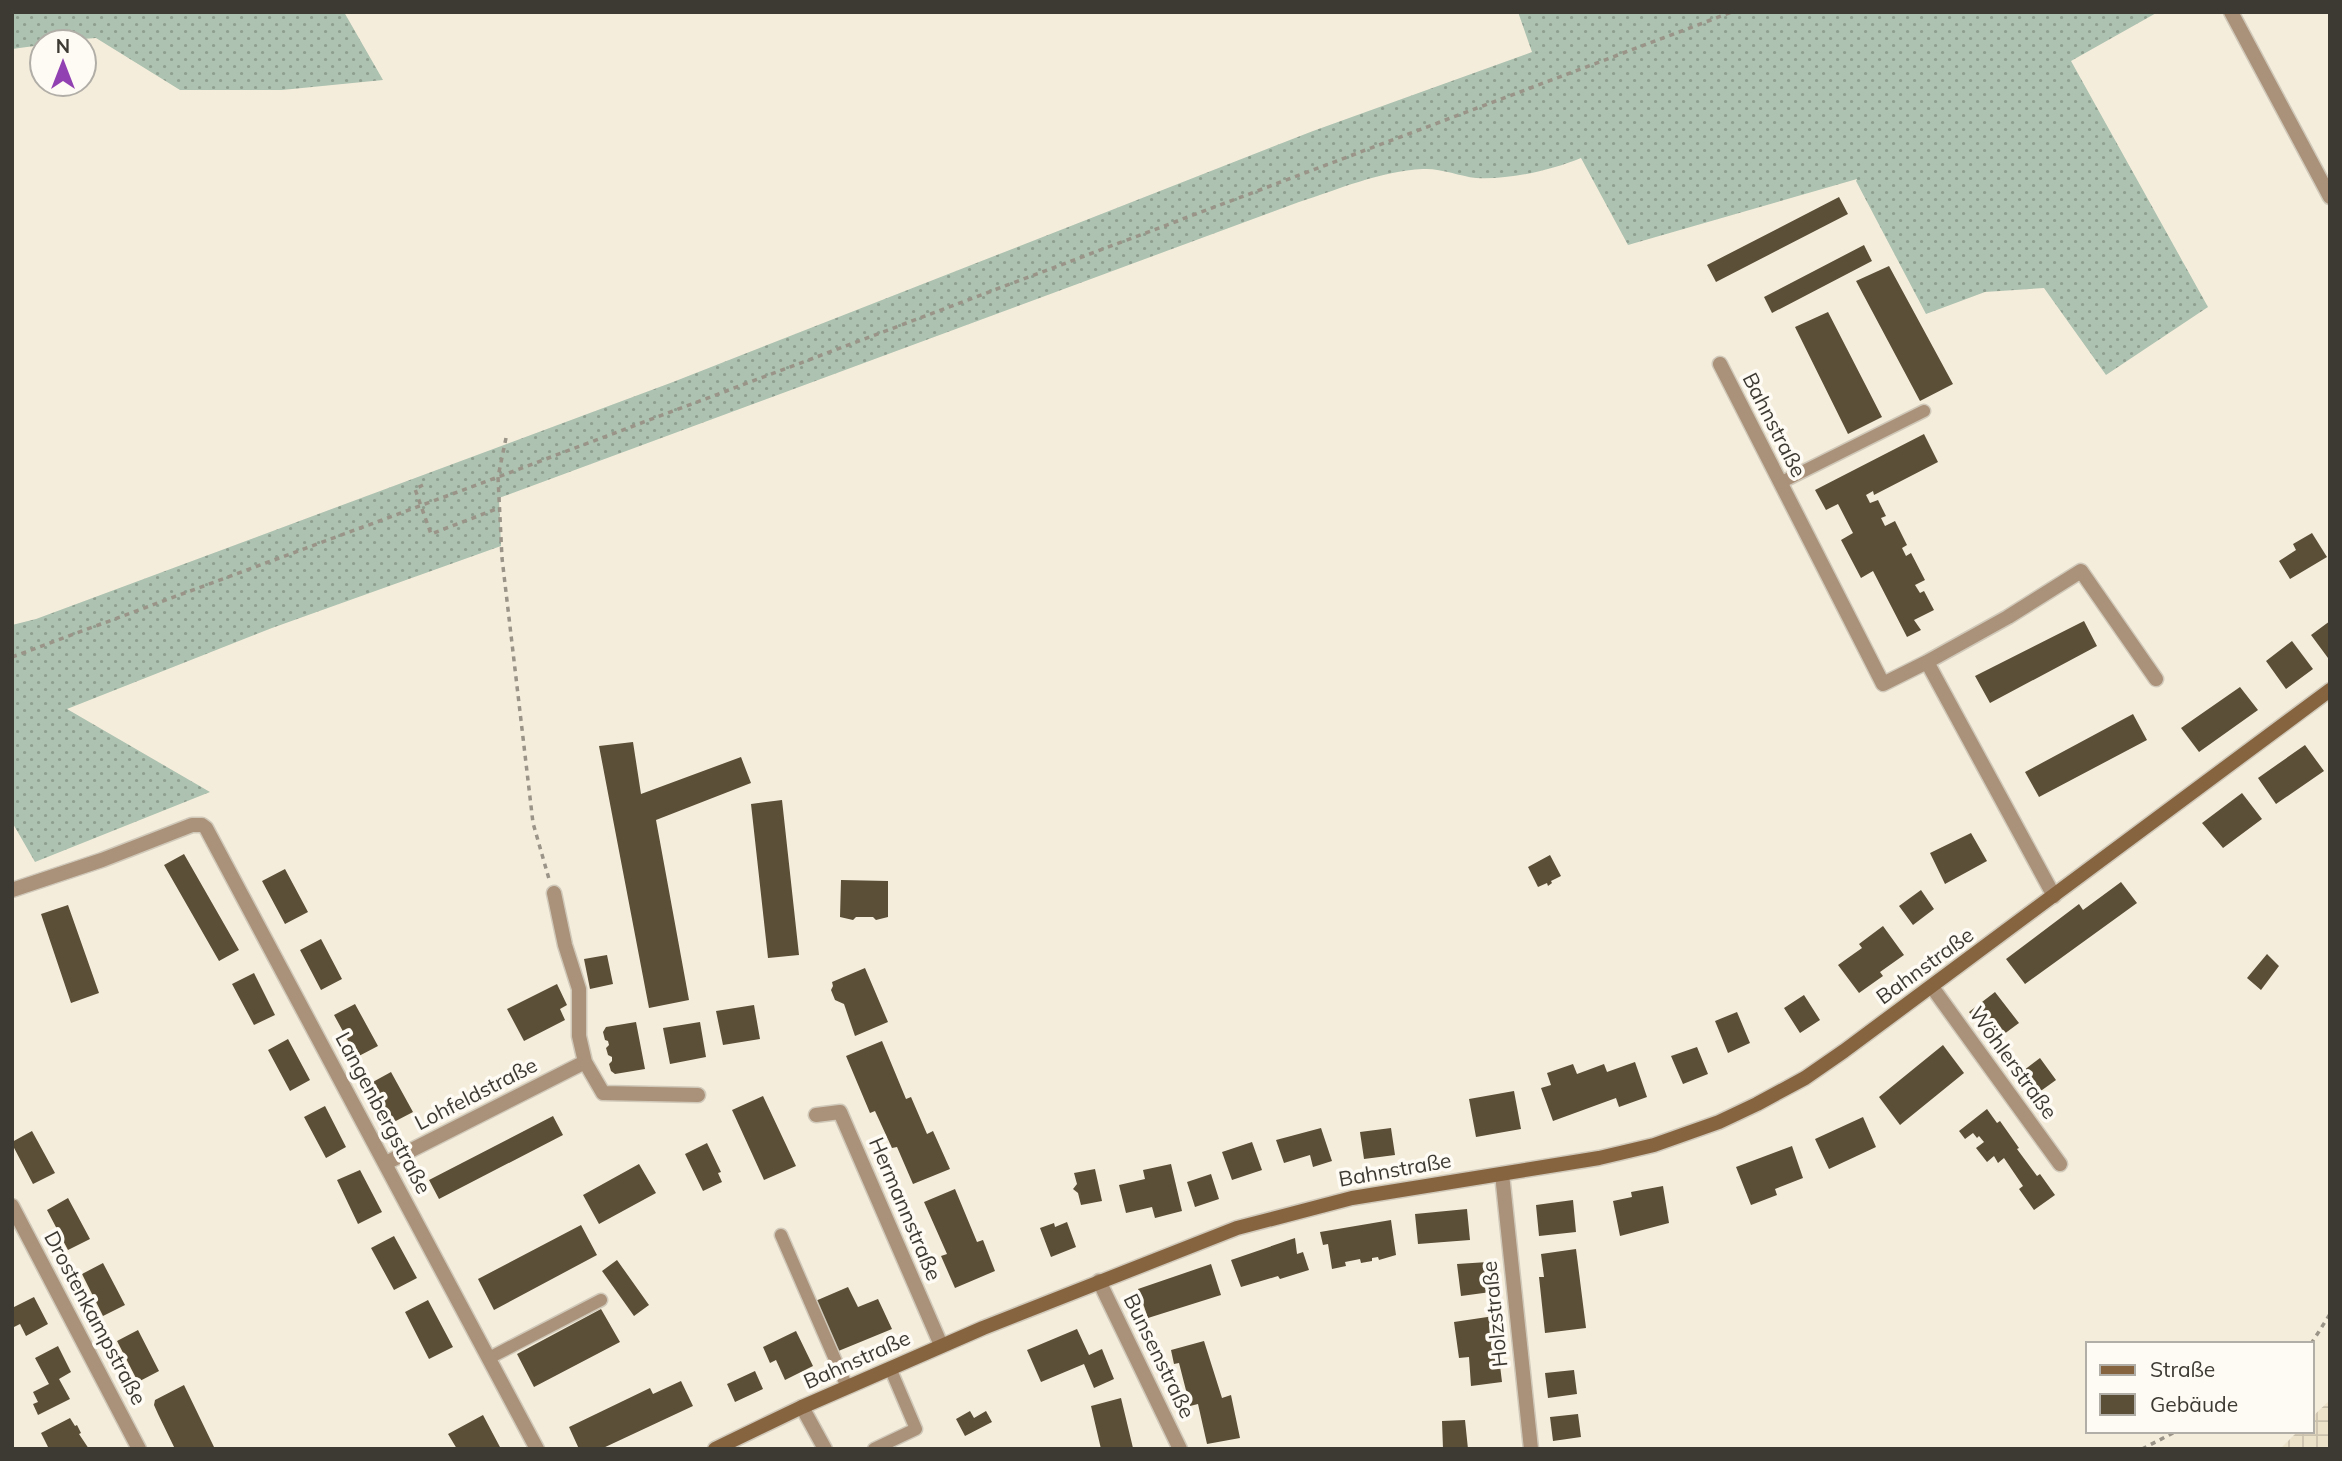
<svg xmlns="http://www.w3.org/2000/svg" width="2342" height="1461" font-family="Mulish,sans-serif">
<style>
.industrial{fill:url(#industrial-grid)}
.grass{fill:url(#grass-dots)}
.building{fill:#5b4f37}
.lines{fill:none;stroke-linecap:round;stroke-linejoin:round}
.service-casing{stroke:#d0c9ba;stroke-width:15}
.minor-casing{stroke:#d0c9ba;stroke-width:17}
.tertiary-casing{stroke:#d0c9ba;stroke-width:17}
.secondary-casing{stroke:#d0c9ba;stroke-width:17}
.path{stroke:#9a9488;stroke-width:3.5;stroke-dasharray:5 5;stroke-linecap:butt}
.service{stroke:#aa9179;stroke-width:12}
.minor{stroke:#aa9179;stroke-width:14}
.tertiary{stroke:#aa9179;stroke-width:14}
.secondary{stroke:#876440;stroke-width:14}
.labels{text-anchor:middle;stroke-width:7;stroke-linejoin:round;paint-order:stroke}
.street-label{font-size:21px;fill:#3d3a33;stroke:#fefbf4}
</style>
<defs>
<pattern id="industrial-grid" width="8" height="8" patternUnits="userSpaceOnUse" patternTransform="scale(1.75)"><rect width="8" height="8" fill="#ece1c9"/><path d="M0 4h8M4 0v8" fill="none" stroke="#cbc2ad"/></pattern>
<pattern id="grass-dots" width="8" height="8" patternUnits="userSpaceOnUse" patternTransform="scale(1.75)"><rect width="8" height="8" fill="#adc2b0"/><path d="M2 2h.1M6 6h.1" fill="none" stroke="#8e9f90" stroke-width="1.8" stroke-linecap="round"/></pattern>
</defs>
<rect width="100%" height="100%" fill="#f5eddc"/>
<path class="industrial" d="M2330,1400V1449H2280L2298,1431H2312V1417Z"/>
<path class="grass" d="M12,12H344L383,80L282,90H180L96,38L42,42V45L12,49Z
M1518,12H2158L2071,61L2208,307L2106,375L2044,288L1985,292L1926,314L1856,181L1857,179L1628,245L1581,158C1552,170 1509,180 1476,178C1459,176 1441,168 1423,169C1380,171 1340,189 1299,202L499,498L501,546L272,628L67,709L210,792L35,862L12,822V625L36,619L673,382L1313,131L1532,52Z"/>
<path class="building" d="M1839,197L1848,214L1716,282L1707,265Z
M1864,245L1872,261L1772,313L1764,297Z
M1889,266L1953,384L1920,401L1856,281Z
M1828,312L1882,417L1848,434L1795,327Z
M1924,434L1938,462L1874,495L1873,491L1866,495L1870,503L1878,500L1886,516L1881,518L1885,526L1895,521L1907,545L1902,548L1906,556L1911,553L1925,580L1915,585L1920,593L1924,591L1934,610L1914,620L1921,630L1907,637L1873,571L1861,578L1841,540L1853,533L1838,504L1826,510L1815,490Z
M2312,533L2327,557L2290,579L2279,561L2296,550L2293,544Z
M2084,621L2097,646L1990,703L1975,676Z
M2330,621V656L2328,658L2311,635Z
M2292,641L2313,669L2286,689L2266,661Z
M2240,687L2258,710L2199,752L2181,728Z
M2133,714L2147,740L2039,797L2025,772Z
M633,742L641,794L741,757L751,783L656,820L689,1000L649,1008L599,746Z
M2305,745L2324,771L2276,804L2258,778Z
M2242,793L2262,819L2223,848L2202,823Z
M782,800L799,955L768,958L751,804Z
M1971,833L1987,861L1945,884L1930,853Z
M184,854L239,950L219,961L164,865Z
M1550,855L1561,876L1551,881L1552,883L1548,886L1547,883L1538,887L1528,867Z
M285,869L308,912L285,924L262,881Z
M841,880L888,881V917L876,920L873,917H856L853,920L840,917Z
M2121,882L2137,903L2025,984L2006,959L2079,904L2083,910Z
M1921,890L1934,909L1913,925L1899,906Z
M68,905L99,993L71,1003L41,914Z
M1883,926L1904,955L1880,972L1883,976L1859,993L1838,965L1862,948L1859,944Z
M321,939L342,979L321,990L300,950Z
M2267,954L2279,966L2261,990L2247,978Z
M607,955L613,984L590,989L584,959Z
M865,968L888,1022L855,1036L844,1004L835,1000L831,990L833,986L832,982Z
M254,973L275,1015L254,1025L232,984Z
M557,984L567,1005L560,1009L565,1020L524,1041L507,1009Z
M1995,992L2019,1023L1992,1043L1969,1012Z
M1804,995L1820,1020L1800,1033L1784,1008Z
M355,1004L378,1046L357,1057L334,1015Z
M754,1005L760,1039L723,1045L716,1011Z
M1737,1012L1750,1043L1728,1053L1715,1021Z
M636,1022L645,1069L615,1074L611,1071L609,1064L612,1061V1057L608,1055L606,1048L609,1045L608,1041L605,1040L603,1032L606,1027Z
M700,1022L706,1057L670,1064L663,1028Z
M288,1039L310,1080L290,1091L268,1050Z
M882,1041L906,1099L911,1097L927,1134L933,1131L950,1169L913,1184L897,1147L892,1148L875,1111L870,1113L846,1056Z
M1943,1045L1964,1073L1900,1125L1879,1097Z
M1697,1047L1708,1074L1683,1084L1671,1056Z
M2040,1058L2056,1080L2031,1098L2015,1077Z
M1635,1062L1647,1097L1619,1107L1616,1098L1553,1121L1541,1088L1551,1085L1547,1073L1573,1064L1577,1074L1604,1064L1607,1072Z
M391,1072L413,1112L392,1123L371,1083Z
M1514,1091L1521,1129L1476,1137L1469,1099Z
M763,1096L796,1166L764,1180L732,1110Z
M325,1106L346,1147L326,1158L304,1117Z
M1987,1109L1997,1123L2000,1121L2019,1148L2017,1149L2037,1176L2040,1174L2055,1195L2034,1210L2019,1189L2023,1186L2004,1158L1998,1163L1994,1156L1987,1162L1976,1148L1984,1142L1979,1136L1977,1138L1973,1133L1965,1139L1959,1131Z
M553,1116L563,1135L439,1199L429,1180Z
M1863,1117L1876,1147L1829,1169L1815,1139Z
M1321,1128L1332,1161L1313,1167L1310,1155L1284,1163L1276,1140Z
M1391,1128L1395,1155L1364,1159L1360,1132Z
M32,1131L55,1173L33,1184L12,1144V1142Z
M1252,1142L1262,1170L1232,1180L1222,1152Z
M707,1143L721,1172L718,1173L722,1182L703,1191L685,1154Z
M1792,1146L1803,1178L1775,1189L1777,1195L1751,1205L1736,1167Z
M639,1164L656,1193L599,1224L583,1195Z
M1171,1164L1182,1211L1155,1218L1152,1207L1126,1213L1119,1185L1145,1179L1143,1170Z
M1095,1169L1102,1201L1081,1205L1078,1193L1073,1189L1077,1184L1074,1173Z
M360,1170L382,1212L358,1224L337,1180Z
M1211,1174L1219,1199L1195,1207L1187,1182Z
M1663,1186L1669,1223L1620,1236L1613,1201L1632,1197L1631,1192Z
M955,1189L977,1242L983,1240L995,1271L955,1288L941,1256L947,1254L924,1202Z
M68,1198L90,1239L68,1250L47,1210Z
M1573,1200L1576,1232L1539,1236L1536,1205Z
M1467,1209L1470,1240L1418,1244L1415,1214Z
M1391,1220L1396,1255L1379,1260L1378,1257L1372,1258V1261L1361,1263L1360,1259L1345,1262L1346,1266L1332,1269L1328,1244L1323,1245L1320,1232Z
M1067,1222L1076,1247L1051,1257L1040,1228L1054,1223L1055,1227Z
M581,1225L597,1255L494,1310L478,1279Z
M394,1236L417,1278L394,1290L371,1248Z
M1295,1238L1297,1254L1303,1252L1309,1270L1280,1279L1278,1276L1241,1287L1231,1260Z
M1576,1249L1586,1328L1545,1333L1539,1277H1544L1541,1254Z
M617,1260L649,1305L634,1316L602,1271Z
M1488,1262L1491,1292L1461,1296L1457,1264Z
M103,1263L125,1305L103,1316L82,1274Z
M1211,1264L1221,1295L1148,1318L1138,1289Z
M848,1287L858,1307L878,1299L892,1329L836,1352L813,1302Z
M34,1297L48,1324L26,1336L20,1324L12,1328V1308Z
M428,1300L453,1347L429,1359L405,1312Z
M601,1309L620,1342L534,1387L517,1354Z
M1494,1316L1502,1382L1471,1386L1469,1357L1459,1358L1454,1322Z
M1077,1329L1089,1355L1102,1349L1114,1379L1094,1388L1084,1364L1041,1382L1027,1350Z
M138,1330L159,1371L138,1382L117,1341Z
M796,1331L813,1366L785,1380L776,1360L770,1363L763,1347Z
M1204,1341L1222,1398L1231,1395L1240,1438L1207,1444L1198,1404L1190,1406L1179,1363L1174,1364L1171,1350Z
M58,1346L71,1372L59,1379L70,1399L38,1415L33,1404L38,1402L33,1392L49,1384L35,1358Z
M1574,1370L1577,1394L1548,1398L1545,1373Z
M755,1371L763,1389L735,1402L727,1384Z
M681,1381L693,1406L601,1449H579L569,1427L650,1388L653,1394Z
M184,1385L214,1447L211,1449H175L158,1414L154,1405L155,1400Z
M1121,1398L1133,1448L1101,1449L1091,1406Z
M970,1411L974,1418L986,1411L992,1422L965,1436L956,1419Z
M1578,1414L1581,1437L1553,1441L1550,1417Z
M483,1415L501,1449H457L448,1434Z
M70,1418L75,1426L77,1425L81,1433L79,1434L89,1449H49L41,1433Z
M1465,1420L1468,1449H1443L1442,1421Z"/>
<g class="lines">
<g class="service-casing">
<path id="service" d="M1780,483L1924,411
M781,1235L847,1387
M489,1358L601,1300
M874,1449L916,1429L890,1368"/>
</g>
<g class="minor-casing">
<path id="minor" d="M2231,12L2330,197
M1720,364L1883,684L1927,662L2054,896
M1927,662L2008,617L2081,571L2156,679
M12,890L102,860L192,825H202L206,828L537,1449
M554,893L565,945L579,989V1036L585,1062
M1932,987L2060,1164
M816,1115L840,1112L941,1345
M386,1163L585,1062L603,1093L698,1095
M1502,1174L1531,1449
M1099,1281L1180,1449"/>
</g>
<g class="tertiary-casing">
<path id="tertiary" d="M12,1206L139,1449
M802,1407L825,1449"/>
</g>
<g class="secondary-casing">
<path id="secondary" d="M715,1449L802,1407L983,1328L1237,1228L1352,1198L1599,1158L1654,1145L1719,1122L1757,1104L1805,1078L1844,1051L2330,690"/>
</g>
<path class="path" d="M506,438L498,477L502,558L533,823L549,879
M423,485L415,489L431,534L499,508
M12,657L498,477L1732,12
M2311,1344L2330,1314
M2142,1449L2177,1431"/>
<use href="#service" class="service"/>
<use href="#minor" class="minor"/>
<use href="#tertiary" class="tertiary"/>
<use href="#secondary" class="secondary"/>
</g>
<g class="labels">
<g class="street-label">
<text transform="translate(1774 425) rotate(63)" y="7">Bahnstraße</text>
<text transform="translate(1925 966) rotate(-36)" y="7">Bahnstraße</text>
<text transform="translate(2013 1063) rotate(54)" y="7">Wöhlerstraße</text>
<text transform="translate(476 1094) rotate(-27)" y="7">Lohfeldstraße</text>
<text transform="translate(383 1113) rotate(62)" y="7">Langenbergstraße</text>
<text transform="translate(1395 1170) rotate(-10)" y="7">Bahnstraße</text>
<text transform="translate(905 1209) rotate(67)" y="7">Hermannstraße</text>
<text transform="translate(1495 1314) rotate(-96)" y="7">Holzstraße</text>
<text transform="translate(95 1318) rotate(62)" y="7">Drostenkampstraße</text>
<text transform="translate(1159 1356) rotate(64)" y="7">Bunsenstraße</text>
<text transform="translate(857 1360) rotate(-24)" y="7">Bahnstraße</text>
</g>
</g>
<rect width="2342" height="1461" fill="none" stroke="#3d3a33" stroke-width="28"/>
<rect x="2086" y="1342" width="228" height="91" fill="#fefbf4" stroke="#b1aea7" stroke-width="2"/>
<rect x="2100" y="1365" width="35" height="10" fill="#876440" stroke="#b1aea7" stroke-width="2"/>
<text x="2150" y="1377" font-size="21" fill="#3d3a33">Straße</text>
<rect x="2100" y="1394" width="35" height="21" fill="#5b4f37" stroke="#b1aea7" stroke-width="2"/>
<text x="2150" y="1412" font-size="21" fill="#3d3a33">Gebäude</text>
<g transform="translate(63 63)"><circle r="33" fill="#fefbf4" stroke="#b1aea7" stroke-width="2"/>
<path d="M0-5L12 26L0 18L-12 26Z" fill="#9141b1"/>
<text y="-10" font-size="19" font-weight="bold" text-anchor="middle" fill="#3d3a33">N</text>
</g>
</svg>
